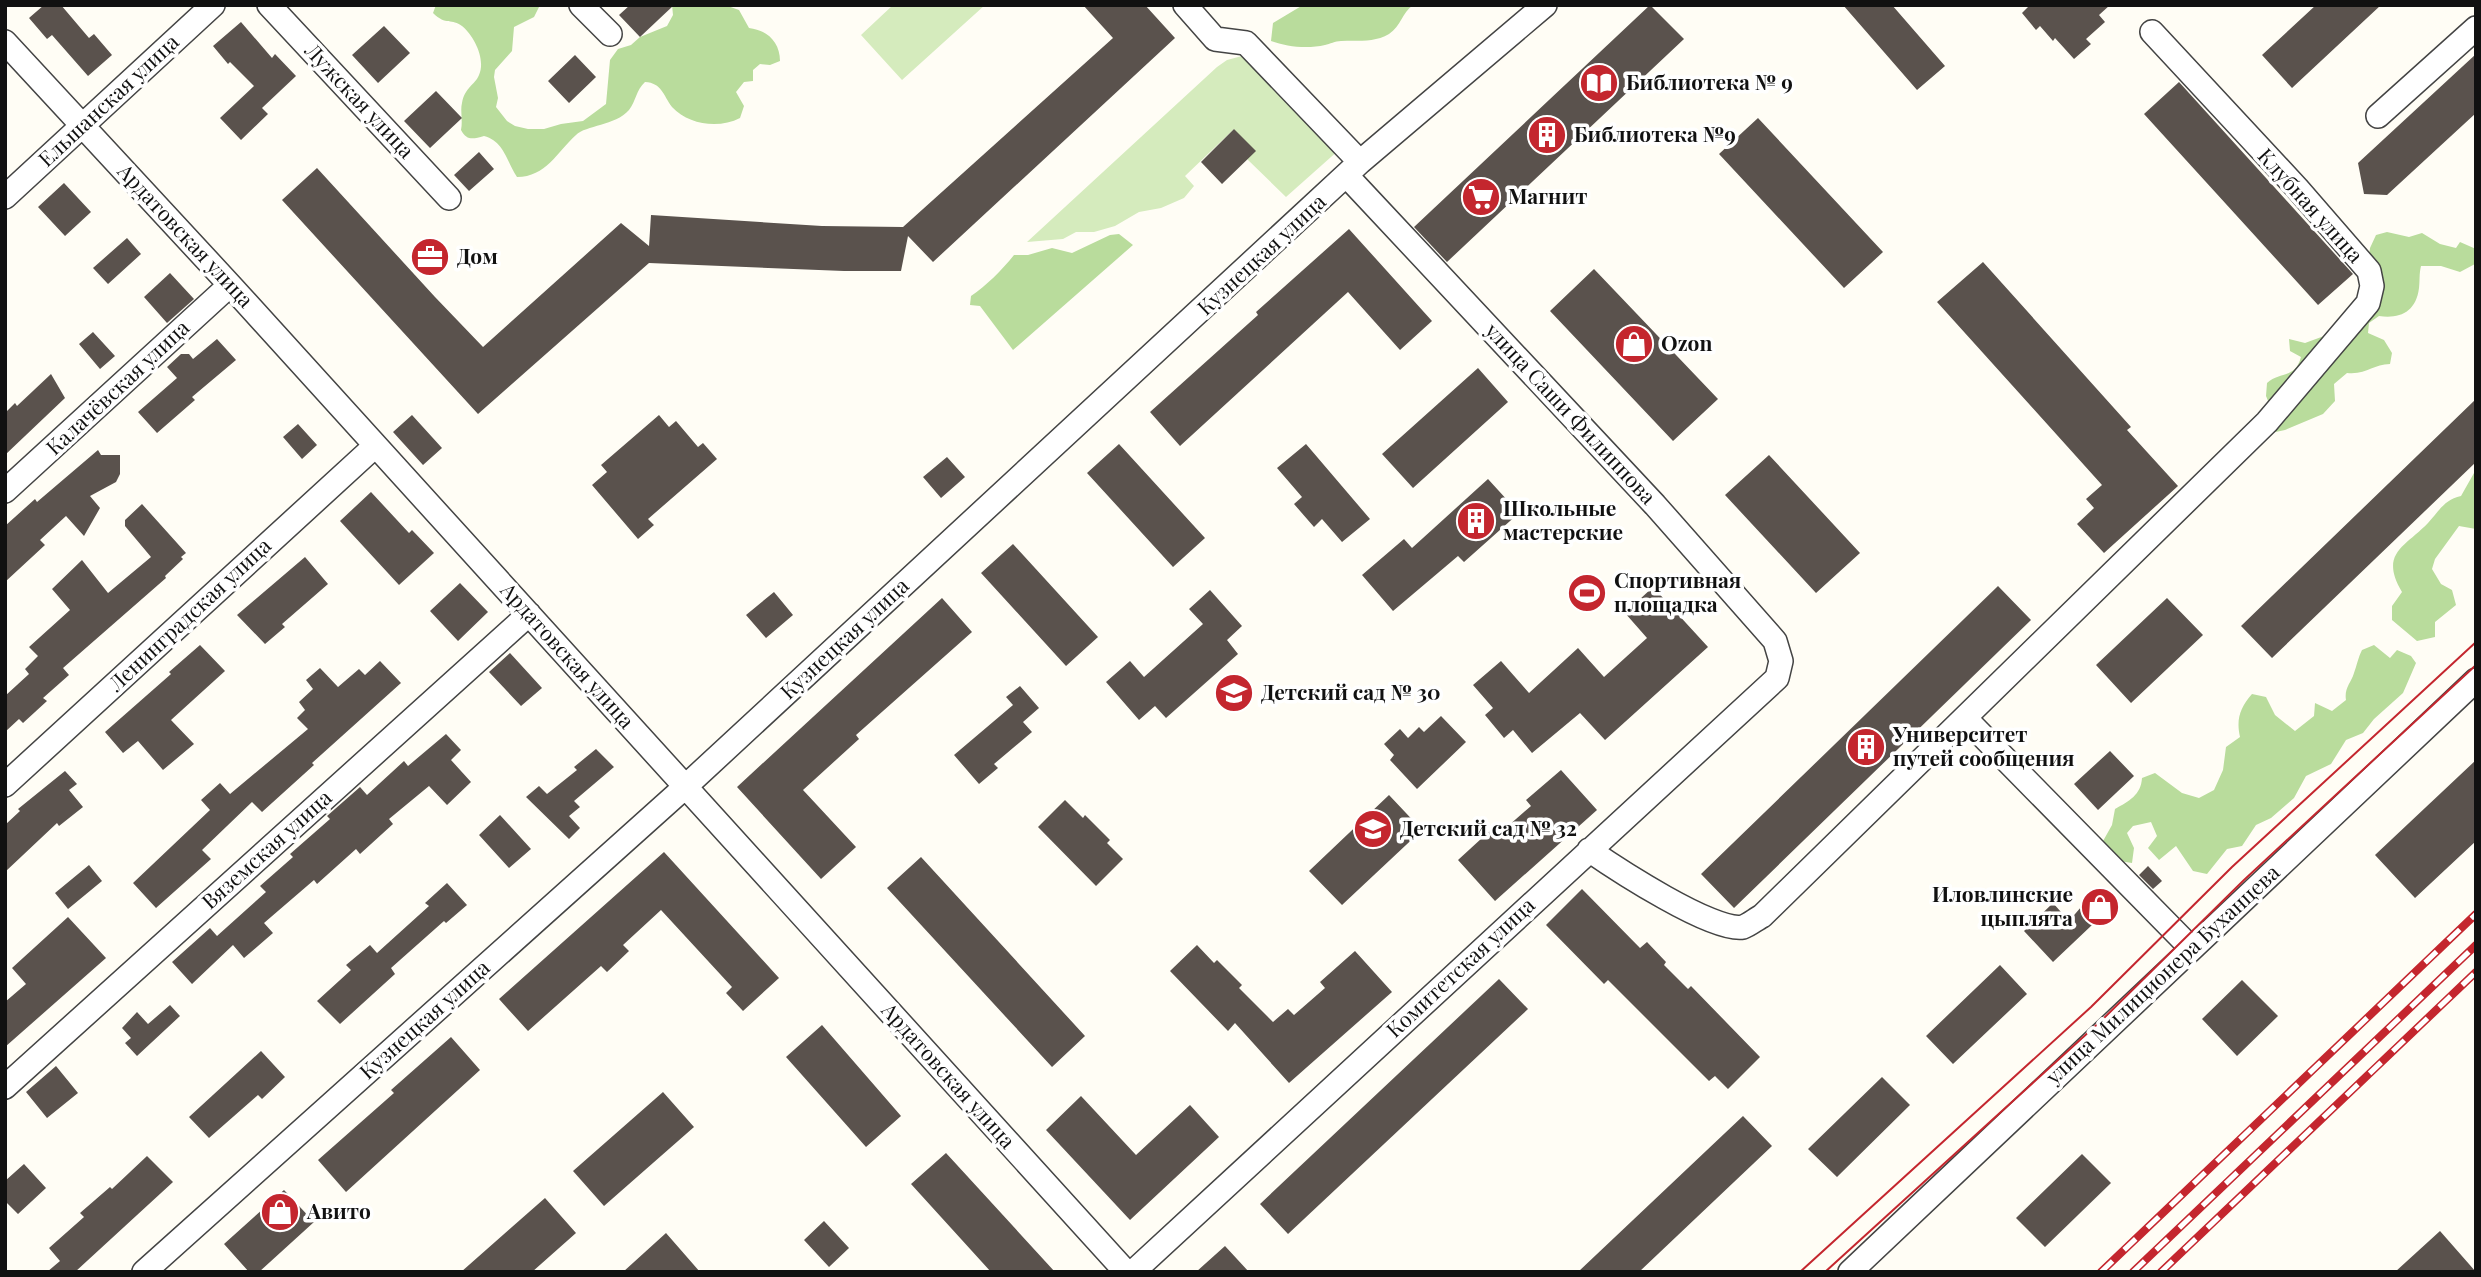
<svg xmlns="http://www.w3.org/2000/svg" width="2481" height="1277" font-family="'Playfair Display',serif">
<style>
.green{fill:#d5ebbd}
.forest{fill:#b9dc9c}
.building{fill:#5a524d}
.lines{fill:none;stroke-linecap:round;stroke-linejoin:round}
.minor-casing{stroke:#444;stroke-width:26}
.minor{stroke:#fff;stroke-width:23}
.tram{stroke:#c4262e;stroke-width:2}
.rail-casing{stroke:#c4262e;stroke-width:8}
.rail{stroke:#fff;stroke-width:5;stroke-dasharray:16;stroke-linecap:butt}
.labels{text-anchor:middle;stroke-width:7;stroke-linejoin:round;paint-order:stroke}
.poi-label{font-size:21px;font-weight:bold;fill:#111;stroke:#fff;text-anchor:start}
.street-label{font-size:21px;fill:#111;stroke:#fff}
</style>
<rect width="100%" height="100%" fill="#fffdf5"/>
<path class="green" d="M893,5H985L902,80L861,35Z
M1242,56L1251,59L1340,149L1286,197L1247,159L1234,129L1185,176L1194,186L1184,198L1161,208L1139,212L1115,226L1094,232H1076L1063,239L1027,242L1217,67L1227,60Z"/>
<path class="forest" d="M436,5H540L534,17L514,27L512,51L495,70L494,77L498,98L496,107L507,121L515,126L528,129H544L561,124L583,121L606,104L610,60L618,49L631,45L640,37L667,26L673,15L672,5H725L739,10L749,28C767,30 780,42 780,61L770,65L760,64L753,70V81L744,82L736,92L744,106L740,118C719,129 689,125 672,107C663,95 662,83 645,82C636,90 636,101 629,110C615,126 586,125 576,135C557,152 546,177 517,177C507,162 504,141 484,136C473,139 467,141 461,130C463,120 460,111 462,103C465,87 475,85 479,75C486,59 474,36 462,26C452,18 446,26 433,13Z
M1303,5H1413C1402,13 1401,26 1389,34C1374,43 1357,40 1341,41C1335,41 1330,44 1325,45C1308,49 1287,47 1271,41L1273,23Z
M2387,232L2409,237L2422,233L2440,244L2456,248L2460,242L2476,249L2475,264L2460,272L2441,266H2421C2419,274 2420,280 2419,288C2416,312 2400,319 2379,316L2369,323L2368,333L2384,340L2392,353L2390,364C2373,364 2367,375 2347,373L2334,384L2335,401L2323,414L2285,430L2271,433V408L2266,396L2267,383C2281,371 2295,379 2301,357L2290,351L2289,339L2305,343L2335,332L2354,306L2359,293L2368,266L2370,248L2376,235Z
M1119,234L1133,245L1013,350L980,306L970,305L971,296C986,286 1002,270 1014,255H1028L1052,248L1072,253L1110,235Z
M2474,473L2476,529L2459,526L2435,559L2432,569L2441,584L2452,590L2456,605L2435,622V637L2417,641L2392,620V606L2402,592C2379,553 2405,547 2428,523C2440,510 2444,500 2461,496Z
M2374,645L2390,658L2397,650L2411,656L2416,663L2403,693L2374,719L2363,733L2346,740L2331,764L2306,776L2294,798L2271,818L2256,825L2242,846L2227,849L2207,874L2193,871L2176,846L2159,860L2148,848L2157,836L2151,822L2133,826L2127,833L2134,848L2132,863L2113,860L2098,850L2112,825L2115,809C2129,801 2141,795 2142,778L2155,773L2182,793L2199,798L2214,790L2223,770L2226,747L2240,737C2236,719 2240,708 2252,694L2266,697L2275,715L2295,731L2314,716L2315,703L2332,711L2346,700C2344,688 2351,683 2354,673C2357,665 2358,658 2362,650Z"/>
<path class="building" d="M44,5H61L89,38L94,34L112,55L88,76L52,35L47,39L29,18Z
M630,5H674L640,37L619,15Z
M1083,5H1145L1175,38L933,262L908,236L901,271H844L649,263L478,414L282,200L317,168L435,297L483,347L621,223L649,246L651,215L822,226L903,227L1113,38Z
M1650,5L1684,39L1447,262L1414,227Z
M1843,5H1892L1945,66L1917,90Z
M2030,5H2110L2099,15L2105,22L2086,39L2091,44L2074,59L2055,38L2053,41L2040,26L2036,30L2022,13Z
M2316,5H2381L2292,88L2262,55Z
M241,22L272,58L275,54L296,76L262,108L268,114L241,140L220,118L254,86L230,62L228,64L213,46Z
M384,26L410,53L378,83L352,55Z
M2476,54V113L2387,195L2364,194L2358,163Z
M575,55L596,77L569,103L548,81Z
M2179,82L2353,274L2318,305L2144,114Z
M436,91L462,118L430,148L404,121Z
M1758,118L1883,252L1844,288L1719,154Z
M1234,129L1256,151L1222,184L1201,162Z
M479,152L494,169L469,191L454,175Z
M64,183L91,212L65,236L38,207Z
M1349,229L1432,321L1400,350L1348,292L1180,446L1150,412L1258,315L1256,312Z
M127,238L141,254L108,284L93,268Z
M1983,262L2131,427L2127,430L2178,486L2104,553L2077,524L2094,508L2086,499L2102,485L1937,302Z
M1594,269L1718,399L1673,441L1550,311Z
M170,273L194,299L167,323L144,297Z
M93,332L115,356L100,369L79,344Z
M217,339L236,360L192,397L195,400L157,433L138,412L177,378L167,367L181,354H189L193,359Z
M1478,368L1508,402L1413,488L1382,454Z
M51,374L65,398L5,455V413L15,403L17,406Z
M2476,399V462L2272,658L2241,626Z
M412,415L442,448L423,465L393,432Z
M659,415L669,427L676,421L698,447L703,443L717,459L648,519L654,525L638,539L592,485L607,472L601,465Z
M298,424L317,445L302,459L283,437Z
M1119,444L1205,538L1173,567L1087,473Z
M1306,444L1370,519L1342,542L1322,519L1314,527L1294,504L1302,497L1277,468Z
M98,450L101,455H120V474L116,482L90,496L100,508L84,536L66,516L40,540L45,545L5,582V526L35,499L37,502Z
M1769,455L1860,553L1816,593L1725,495Z
M947,457L965,477L941,498L923,477Z
M1488,479L1519,513L1464,562L1458,556L1393,611L1362,575L1404,539L1412,548Z
M371,492L409,533L412,530L434,553L399,585L340,521Z
M142,504L186,553L181,557L183,559L165,576L166,578L63,668L69,675L43,698L47,701L23,723L19,719L5,732V696L29,674L25,669L38,656L29,647L70,610L52,589L82,560L108,593L151,557L125,526V520Z
M1013,544L1098,637L1066,666L981,573Z
M305,557L328,584L282,624L285,627L265,644L237,615Z
M460,583L488,612L458,641L430,611Z
M1998,586L2031,620L1734,908L1701,874Z
M1653,587L1708,647L1605,740L1580,713L1532,753L1513,730L1504,738L1485,715L1493,708L1473,685L1501,661L1529,693L1578,648L1604,677L1647,638L1625,613Z
M1210,590L1242,626L1227,640L1238,654L1166,718L1155,706L1139,720L1106,682L1130,661L1144,677L1203,624L1189,609Z
M774,592L793,615L766,638L746,615Z
M942,598L972,632L856,735L859,739L803,790L856,847L821,879L737,787Z
M2167,598L2203,635L2131,703L2096,665Z
M200,645L225,671L171,720L194,744L163,770L138,741L123,753L105,732L171,674L169,672Z
M510,653L542,688L521,706L489,672Z
M380,661L401,683L312,763L314,765L262,812L252,802L202,850L211,859L156,908L133,883L210,810L201,800L220,783L230,794L308,729L297,718L305,710L299,702L313,689L306,680L320,668L338,687L359,669L365,675Z
M1020,686L1039,708L1023,722L1032,732L994,764L998,768L979,784L954,755L1013,705L1006,697Z
M1441,716L1466,742L1417,789L1390,760L1394,755L1384,744L1400,729L1408,738L1419,727L1424,732Z
M446,734L461,750L451,760L471,782L447,805L429,786L389,819L393,824L360,854L356,849L317,884L314,880L264,923L273,933L244,958L233,945L192,984L172,962L210,928L217,936L266,892L260,886L293,857L290,854L330,819L327,816L360,787L367,795L404,761L408,766Z
M596,749L614,767L574,801L580,807L569,816L580,828L569,839L526,797L539,786L547,794L577,770L574,767Z
M2110,751L2134,776L2098,810L2074,784Z
M2476,760V841L2415,898L2375,855Z
M1561,770L1597,810L1495,901L1458,860L1494,827L1500,833L1531,806L1526,800Z
M65,771L77,784L69,790L83,807L59,826L57,823L5,872V825L20,811L18,809Z
M1389,795L1422,830L1342,905L1309,871Z
M1065,800L1083,818L1085,815L1110,840L1107,843L1123,859L1096,886L1038,827Z
M500,815L531,849L509,868L479,835Z
M664,852L779,978L743,1011L726,993L732,987L661,910L623,945L629,951L607,972L601,966L528,1031L499,999Z
M921,857L1085,1036L1052,1067L887,888Z
M89,865L102,881L68,909L55,893Z
M2148,866L2162,881L2153,889L2139,875Z
M447,883L467,905L446,923L444,921L391,968L395,974L340,1024L317,1001L351,970L346,965L370,945L377,953L429,906L425,903Z
M1582,889L1640,948L1647,942L1666,962L1664,965L1688,989L1691,986L1760,1057L1728,1089L1715,1076L1709,1081L1608,980L1604,984L1546,925Z
M2094,892L2111,907L2053,962L2024,931L2053,903L2069,921Z
M68,917L106,958L5,1047V1002L26,984L12,968Z
M1197,945L1214,963L1217,960L1242,985L1239,988L1273,1022L1288,1009L1294,1015L1325,988L1320,982L1355,951L1392,992L1289,1083L1235,1023L1228,1031L1170,971Z
M2000,965L2027,994L1953,1064L1926,1036Z
M1499,979L1528,1009L1288,1234L1260,1204Z
M2242,980L2278,1016L2237,1056L2202,1019Z
M170,1005L180,1016L137,1056L125,1043L131,1038L122,1028L137,1012L148,1024Z
M822,1025L901,1116L866,1147L786,1057Z
M451,1037L480,1070L346,1192L318,1160L394,1093L391,1090Z
M261,1051L285,1077L262,1099L258,1095L209,1138L189,1117Z
M56,1066L78,1093L47,1118L26,1092Z
M1882,1077L1910,1105L1837,1177L1808,1149Z
M663,1092L694,1127L604,1206L573,1171Z
M1081,1096L1136,1155L1190,1105L1219,1137L1130,1220L1046,1130Z
M1743,1116L1772,1146L1639,1272H1578Z
M946,1153L1055,1272H991L911,1184Z
M2082,1154L2111,1183L2045,1247L2016,1218Z
M147,1156L173,1182L75,1272H47L60,1261L49,1248L84,1217L80,1213L110,1187L112,1189Z
M24,1164L46,1188L18,1214L5,1201V1181Z
M284,1190L314,1222L259,1272H249L224,1244Z
M545,1198L576,1233L532,1272H461Z
M824,1221L849,1248L829,1267L804,1240Z
M2440,1231L2476,1272H2395Z
M666,1233L700,1272H623Z
M1225,1246L1249,1272H1196Z"/>
<g class="lines">
<g class="minor-casing">
<path id="minor" d="M269,5L449,198
M581,5L610,34
M1185,5L1215,39L1246,43L1360,162
M5,42L230,285L1126,1272
M2378,116L2476,28
M5,197L213,5
M5,491L230,285
M1965,718L2191,948
M5,785L375,446
M1589,850C1615,868 1714,933 1743,927C1749,925 1756,919 1762,916L2267,422L2368,303L2372,286L2369,271L2297,188L2152,32
M5,1087L529,614
M144,1272L685,787L1360,162L1545,5
M1133,1272L1777,678L1781,661L1775,641L1655,505L1347,176
M1850,1272L2476,680"/>
</g>
<use href="#minor" class="minor"/>
<path class="tram" d="M1800,1272L2091,1007L2232,867L2476,642
M1825,1272L2103,1019L2244,880L2476,665"/>
<g class="rail-casing">
<path id="rail" d="M2101,1272L2476,914
M2133,1272L2476,945
M2161,1272L2476,972"/>
</g>
<use href="#rail" class="rail"/>
</g>
<defs>
<g id="library-disc" transform="scale(2.0125)"><circle r="9.5" fill="#c4262e" stroke="#fff"/><path d="M-6-4Q-3-5.5-.7-3.5V5Q-3 3-6 4ZM6-4Q3-5.5 .7-3.5V5Q3 3 6 4Z" fill="#fff"/></g>
<g id="building-disc" transform="scale(2.0125)"><circle r="9.5" fill="#c4262e" stroke="#fff"/><path d="M-4-6H4V6H1V3H-1V6H-4ZM-2.5-4.3h1.7v1.8h-1.7ZM.8-4.3h1.7v1.8H.8ZM-2.5-1h1.7V.8h-1.7ZM.8-1h1.7V.8H.8Z" fill="#fff"/></g>
<g id="supermarket-disc" transform="scale(2.0125)"><circle r="9.5" fill="#c4262e" stroke="#fff"/><path d="M-6-5.5h2.5l.6 2H6L4.5 2H-2.5L-4.4-4H-6ZM-1.5 3.2a1.3 1.3 0 1 0 .1 0ZM3 3.2a1.3 1.3 0 1 0 .1 0Z" fill="#fff"/></g>
<g id="office-disc" transform="scale(2.0125)"><circle r="9.5" fill="#c4262e" stroke="#fff"/><path d="M-6-3h4V-5.5h4V-3h4V5H-6ZM-1-4.5V-3h2v-1.5ZM-6 0V1H6V0Z" fill="#fff"/></g>
<g id="shop-disc" transform="scale(2.0125)"><circle r="9.5" fill="#c4262e" stroke="#fff"/><path d="M-5-2.5h2.3a2.7 3.5 0 0 1 5.4 0H5L5.5 6h-11ZM-1.5-2.5h3a1.5 2.3 0 0 0-3 0Z" fill="#fff"/></g>
<g id="stadium-disc" transform="scale(2.0125)"><circle r="9.5" fill="#c4262e" stroke="#fff"/><path d="M0-5a6.5 5 0 1 0 0 10a6.5 5 0 1 0 0-10ZM-3.5-1.8h7v3.6h-7Z" fill="#fff"/></g>
<g id="school-disc" transform="scale(2.0125)"><circle r="9.5" fill="#c4262e" stroke="#fff"/><path d="M0-5L7-2L0 1L-7-2ZM-4 1L0 2.5L4 1V4Q0 6-4 4Z" fill="#fff"/></g>
</defs>
<g fill-rule="evenodd">
<use href="#library-disc" x="1599" y="83"/>
<use href="#building-disc" x="1547" y="135"/>
<use href="#supermarket-disc" x="1481" y="197"/>
<use href="#office-disc" x="430" y="257"/>
<use href="#shop-disc" x="1634" y="344"/>
<use href="#building-disc" x="1476" y="521"/>
<use href="#stadium-disc" x="1587" y="593"/>
<use href="#school-disc" x="1234" y="693"/>
<use href="#building-disc" x="1866" y="747"/>
<use href="#school-disc" x="1373" y="829"/>
<use href="#shop-disc" x="2100" y="907"/>
<use href="#shop-disc" x="280" y="1212"/>
</g>
<g class="labels">
<g class="poi-label">
<text x="1626" y="90">Библиотека № 9</text>
<text x="1574" y="142">Библиотека №9</text>
<text x="1508" y="204">Магнит</text>
<text x="457" y="264">Дом</text>
<text x="1661" y="351">Ozon</text>
<text x="1503" y="516">Школьные<tspan x="1503" dy="24">мастерские</tspan></text>
<text x="1614" y="588">Спортивная<tspan x="1614" dy="24">площадка</tspan></text>
<text x="1261" y="700">Детский сад № 30</text>
<text x="1893" y="742">Университет<tspan x="1893" dy="24">путей сообщения</tspan></text>
<text x="1400" y="836">Детский сад № 32</text>
<text x="2073" y="902" text-anchor="end">Иловлинские<tspan x="2073" dy="24">цыплята</tspan></text>
<text x="307" y="1219">Авито</text>
</g>
<g class="street-label">
<text transform="translate(109 101) rotate(-43)" y="7">Ельшанская улица</text>
<text transform="translate(359 101) rotate(47)" y="7">Лужская улица</text>
<text transform="translate(2310 206) rotate(48)" y="7">Клубная улица</text>
<text transform="translate(185 236) rotate(47)" y="7">Ардатовская улица</text>
<text transform="translate(1262 255) rotate(-43)" y="7">Кузнецкая улица</text>
<text transform="translate(118 388) rotate(-43)" y="7">Калачёвская улица</text>
<text transform="translate(1570 414) rotate(47)" y="7">улица Саши Филиппова</text>
<text transform="translate(190 615) rotate(-43)" y="7">Ленинградская улица</text>
<text transform="translate(845 639) rotate(-43)" y="7">Кузнецкая улица</text>
<text transform="translate(567 656) rotate(48)" y="7">Ардатовская улица</text>
<text transform="translate(267 850) rotate(-42)" y="7">Вяземская улица</text>
<text transform="translate(1461 968) rotate(-43)" y="7">Комитетская улица</text>
<text transform="translate(2163 975) rotate(-43)" y="7">улица Милиционера Буханцева</text>
<text transform="translate(425 1020) rotate(-42)" y="7">Кузнецкая улица</text>
<text transform="translate(948 1076) rotate(48)" y="7">Ардатовская улица</text>
</g>
</g>
<rect width="2481" height="1277" fill="none" stroke="#111111" stroke-width="14"/>
</svg>
